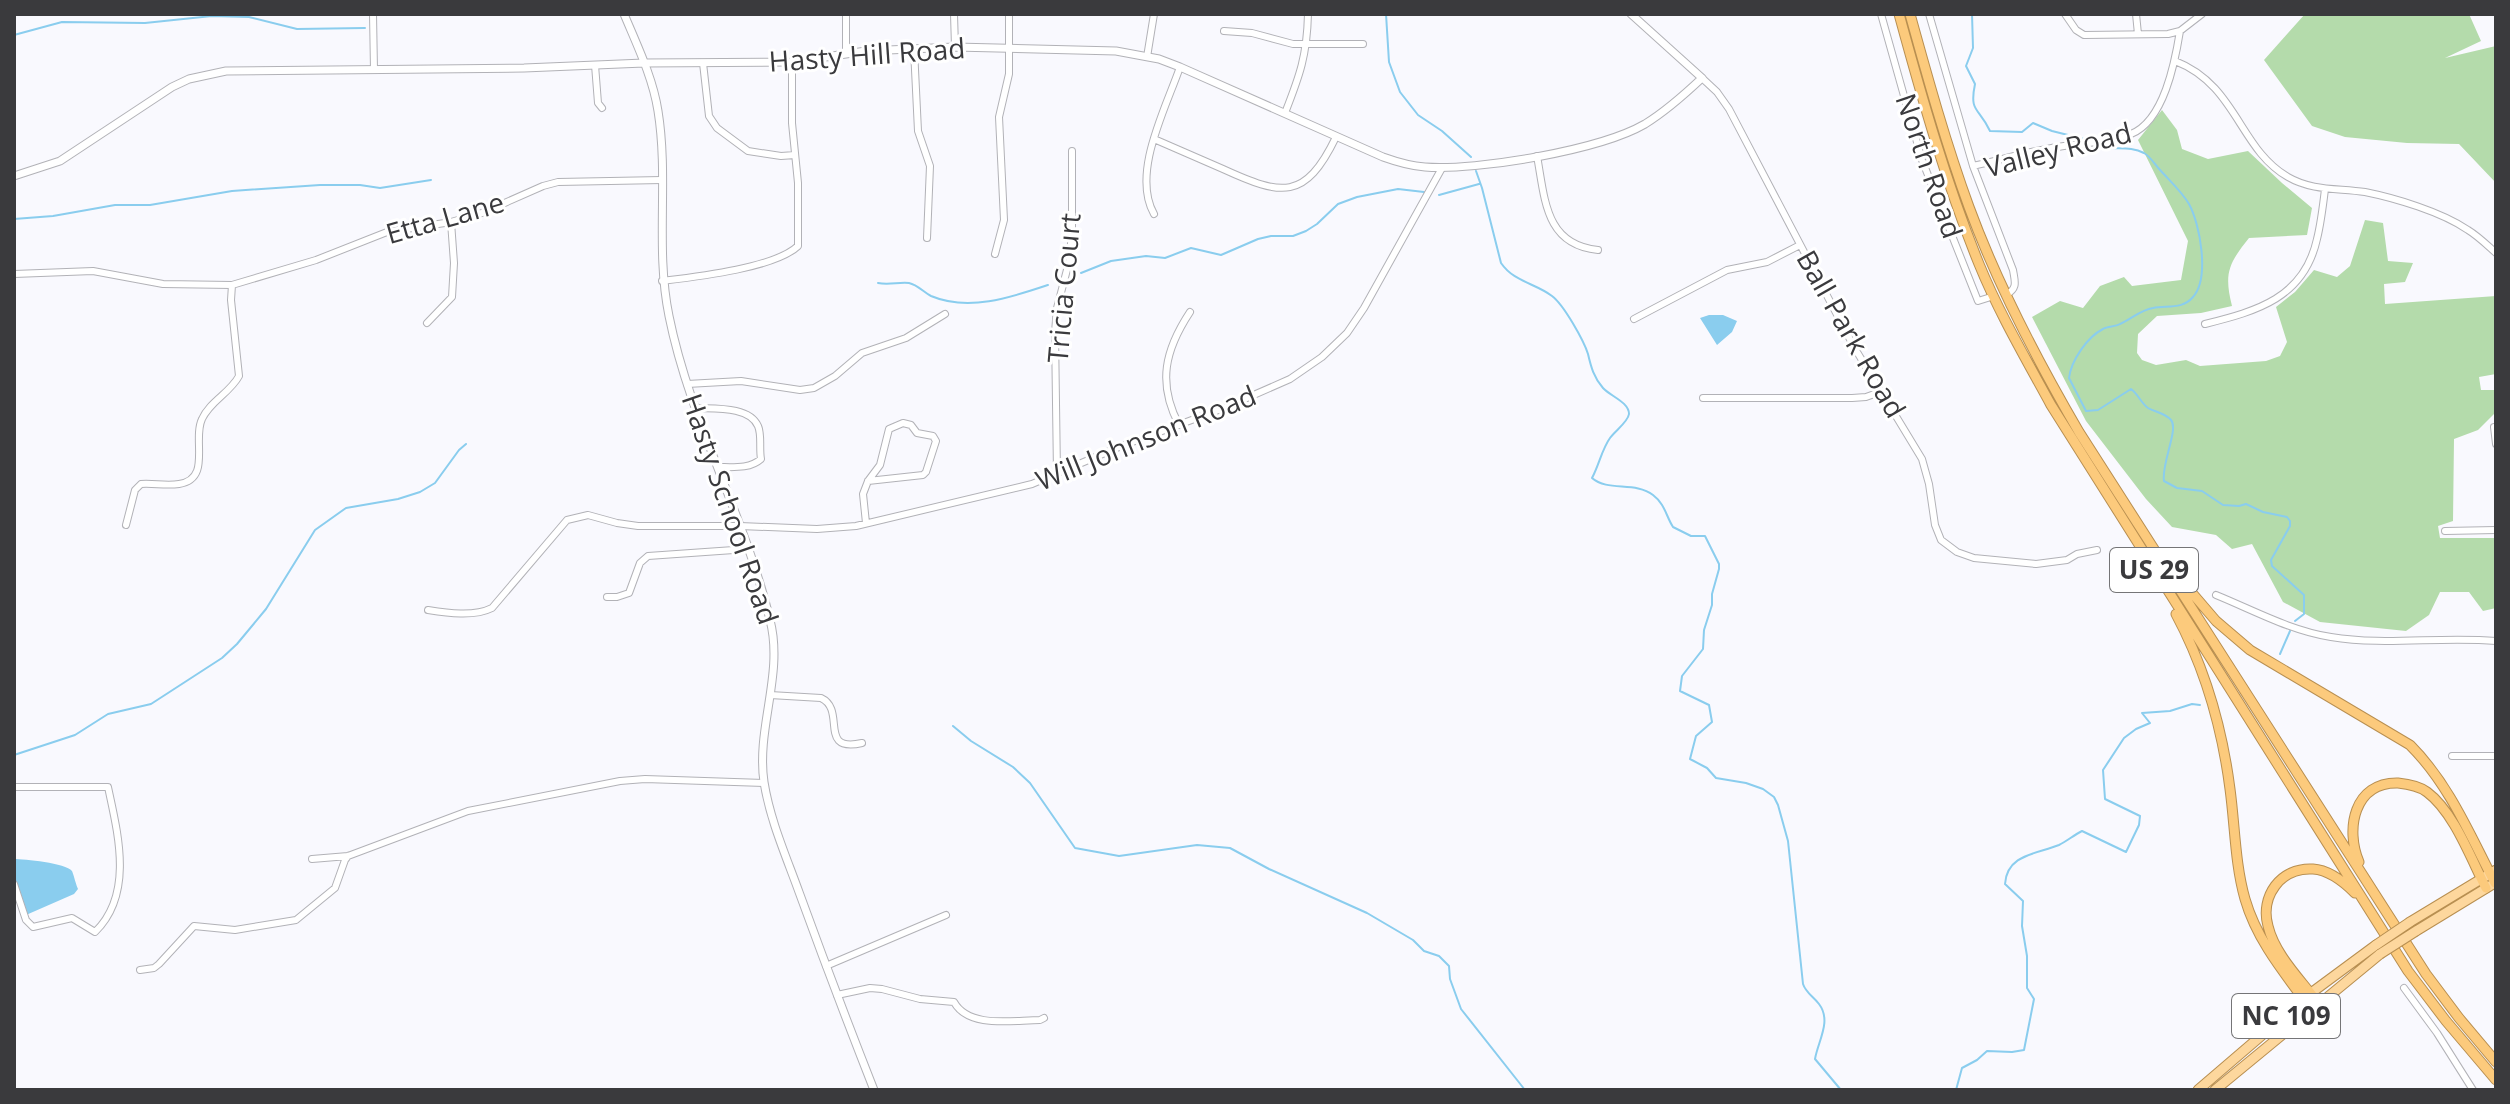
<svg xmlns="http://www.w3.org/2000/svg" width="2510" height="1104" font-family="'Open Sans',sans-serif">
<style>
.green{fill:#b4dbab}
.water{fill:#8acdee}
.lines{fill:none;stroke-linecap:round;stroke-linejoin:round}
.stream{stroke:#8acdee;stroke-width:2}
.minor-casing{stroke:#b2b2b7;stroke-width:8}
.tertiary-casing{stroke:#b2b2b7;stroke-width:9}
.primary-casing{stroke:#b88f51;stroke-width:11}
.trunk-casing{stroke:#b88f51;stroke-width:11}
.minor{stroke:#fff;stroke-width:6}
.tertiary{stroke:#fff;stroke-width:7}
.primary{stroke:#fdd79d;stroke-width:9}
.trunk{stroke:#fcca7c;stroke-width:9}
.primary-bridge-casing{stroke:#b88f51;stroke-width:11;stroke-linecap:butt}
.primary-bridge{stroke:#fdd79d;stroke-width:9}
.labels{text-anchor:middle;stroke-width:6;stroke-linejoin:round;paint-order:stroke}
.shield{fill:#fff;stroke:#757577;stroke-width:2}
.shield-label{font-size:26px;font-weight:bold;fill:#3a3a3d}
.street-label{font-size:28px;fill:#3a3a3d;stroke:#fff}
</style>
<rect width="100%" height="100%" fill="#f9f9fe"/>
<path class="green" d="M2305,14H2469L2481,41L2445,58L2496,46V183L2459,144L2407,143L2345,137L2312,126L2264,60Z
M2162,110L2177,130L2182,149L2208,159L2248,151L2282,183L2312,208L2307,235L2249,238C2228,264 2224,274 2232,306L2201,313L2157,316L2138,334L2137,353L2142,360L2156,365L2186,360L2200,366L2266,361L2280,356L2287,342L2276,307L2295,292L2314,270L2337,277L2350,266L2365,220L2383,223L2388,261L2413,263L2405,282L2384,284L2385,304L2496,296V374L2479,377L2481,390H2496V412L2478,430L2454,439L2453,521L2438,526L2440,538H2496V608L2483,611L2469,592H2440L2429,615L2406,631L2320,622L2283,602L2252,544L2232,549L2216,535L2172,527L2146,499L2086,421L2032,317L2060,301L2083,308L2100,286L2124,277L2132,286L2181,280L2188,241L2138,140Z"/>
<path class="water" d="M1709,315H1723L1737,321L1732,332L1717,345L1700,318Z
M14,859C24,859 66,863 72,871C74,876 76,885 78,889L74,894L26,915L14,874Z"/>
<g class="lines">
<path class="stream" d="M1386,14L1389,62L1400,92L1418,115L1442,131L1471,157
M1972,14L1973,48L1966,66L1975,84C1969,113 1979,107 1990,131L2022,132L2033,123L2052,131L2088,140
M14,35L62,22L145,23L212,16L249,17L297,29L365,28
M2097,146C2113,151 2129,145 2144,153C2151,157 2155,165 2161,171C2170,181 2182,192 2189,204C2200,224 2210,278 2193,297C2182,310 2167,305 2153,308C2140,310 2132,319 2120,324C2115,327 2108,326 2103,329C2087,337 2071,361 2069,378L2086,411L2098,410L2131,389C2138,394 2141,403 2148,408C2155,412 2165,413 2171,420C2179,429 2161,464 2164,481L2177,488L2202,491L2223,505L2239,506L2246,504L2263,512L2287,517L2290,521V526L2271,560L2272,566L2304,595V614L2295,621
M1476,171L1482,188L1501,263C1514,282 1535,283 1552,296C1564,305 1584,341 1588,354C1591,367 1594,378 1603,388C1610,396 1629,402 1629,414C1628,422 1615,431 1610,438C1602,449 1599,465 1592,478C1608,492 1635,481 1653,495C1665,504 1666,516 1673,527L1691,536H1705L1719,564V569L1712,594V605L1704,630L1703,649L1682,676L1680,691L1709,705L1712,722L1696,736L1690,759L1707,768L1716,778L1746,783L1763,789L1774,797L1778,805L1788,841L1803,984C1806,993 1813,996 1819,1004C1832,1021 1818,1041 1815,1059L1841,1090
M1439,195L1479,184
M14,219L53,216L115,205H150L232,191L320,185H360L380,188L431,180
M1081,273L1111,261L1146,256L1165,258L1191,248L1221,255L1258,239L1271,236H1293L1306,231L1317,224L1338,204L1357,197L1398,189L1424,192
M878,283C889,285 899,282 909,283C918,285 923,292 931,296C969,312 1012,297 1048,285
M2280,654L2290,631
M953,726L971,741L1013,767L1030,783L1075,848L1119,856L1197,845L1230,848L1269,869L1367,913L1413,940L1424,951L1439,956L1449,966L1450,979L1461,1009L1525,1090
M14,755L75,735L108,714L151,704L222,658L237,644L266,609L315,530L346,508L398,499L420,492L435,483L459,450L466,444
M1956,1090L1962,1068L1977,1060L1987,1051L2012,1052L2024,1050L2034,999L2027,988V956L2022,926L2023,901L2005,884C2007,854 2037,854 2059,845C2067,841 2074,835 2082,831L2126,852L2139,825L2140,816L2105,799L2103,770L2124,738L2136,729L2150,723L2142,713L2170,711L2192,704L2200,705"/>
<g class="minor-casing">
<path id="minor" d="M373,14L374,70
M846,14V53
M954,14L955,47
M1881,14L1922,160L1978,301L1994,296
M1929,14L1973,166L2013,270C2015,282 2018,288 2006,295
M2065,14L2076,30L2084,35L2168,34L2180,31
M2136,14L2138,34
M1224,31L1252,33L1293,44H1363
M914,49L918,131L930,166L927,238
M1147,57L1154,14
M2175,61C2237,85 2239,149 2288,177C2312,191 2338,188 2365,192C2395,198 2442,212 2468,230C2478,236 2487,245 2496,253
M703,63L709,116L717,128L748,151L781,156L795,155
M595,65L598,103L602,108
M1702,78L1717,92L1729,109L1854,347L1922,459L1929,484L1935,525L1941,540L1957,552L1974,558L2036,564L2067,560L2077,554L2097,550
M1285,113C1300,75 1307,55 1308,14
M1154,139C1177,149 1200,159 1223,169C1282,196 1305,201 1336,137
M1537,156C1545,199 1545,245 1598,250
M1973,166C2001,160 2029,151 2058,147C2082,143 2108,143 2131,134C2164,121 2175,62 2180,31L2202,14
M1154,214C1131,173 1166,108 1180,67
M995,254L1004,220L999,117L1009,74V14
M14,274L93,271L163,284L232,285L316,260L387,232L451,222L482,213L543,186L558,182L662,180
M662,281C695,277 775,268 798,246V183L792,123V62
M1634,319L1727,270L1767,262L1800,245
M427,323L452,297L454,263L451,222
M2205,324C2257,311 2304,298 2317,239C2321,223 2323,206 2325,189
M687,384L741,381L800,390L814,388L835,376L862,353L906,338L945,314
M1703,398H1852L1866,397L1880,392
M696,408C714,409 749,406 758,426C762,435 759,448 761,459C750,469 733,467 718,467
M1179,425C1157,383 1165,350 1190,312
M2494,427L2496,444
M1057,474L1055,332L1057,308L1069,262L1072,234V151
M866,523L863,494L868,481L880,465L889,429L903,423L911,425L917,433L933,436L936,441L926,472L923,475L868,481
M126,525L135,490L141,484C153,483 166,486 179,484C212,479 192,440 202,419C210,401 230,393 239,376L231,300L232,285
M2445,531L2496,530
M2216,595C2253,610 2291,631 2331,637C2385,646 2441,636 2496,641
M607,597H617L629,593L640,563L648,556L748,549
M428,610C447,613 474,617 492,608L567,520L588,515L617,523L638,526H740L817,529L856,526L1032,484L1119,447L1224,408L1290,379L1322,357L1347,333L1364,308L1442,168
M770,695L821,698C847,710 817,753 862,743
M2452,756H2496
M14,787H108C118,834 134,894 95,932L72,918L33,927L26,920L14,884
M312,859L348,856L468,811L620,781L645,779L764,783
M826,966L946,915
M140,970L154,968L159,964L194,926L235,930L296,920L335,888L345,860L348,856
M2404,988L2437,1033L2473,1090
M837,995L870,988L882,989L920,999L954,1002C969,1029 1013,1020 1040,1020L1044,1018"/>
</g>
<g class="tertiary-casing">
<path id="tertiary" d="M624,14C637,45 653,78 658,111C669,179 655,248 669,316C690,421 745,516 770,620C784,674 756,728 764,782C770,820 786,856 799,892C823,958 848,1024 874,1090
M14,176L60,161L172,87L189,79L226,71L524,68L644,63L792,62L866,51L955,47L1116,51L1159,59L1180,67L1383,157C1397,162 1410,166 1425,167C1477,171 1600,150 1645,124C1666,111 1684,95 1702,78L1631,14"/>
</g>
<g class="primary-casing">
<path id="primary" d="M2410,922L2496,870
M2416,931L2493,884
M2198,1090L2311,993L2376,945
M2215,1090L2380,954"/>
</g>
<g class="trunk-casing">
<path id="trunk" d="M1899,14C1922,98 1946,183 1979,264C1999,313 2026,359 2051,405L2408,971L2446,1021L2496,1080
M1910,14C1928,79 1946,144 1969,207C1998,286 2037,360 2079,432L2426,974L2459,1018L2496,1062
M2174,572L2216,621L2250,650L2410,745C2449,784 2470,835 2495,883
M2176,614C2206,670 2222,727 2230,789C2235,826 2235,864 2245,899C2257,941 2286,975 2311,1009
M2359,862C2345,829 2354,782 2398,783C2408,784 2419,786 2427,792C2454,812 2471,859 2486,888
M2318,1003C2301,980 2275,955 2268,926C2260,897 2280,867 2313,869C2329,870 2344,882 2355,893"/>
</g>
<use href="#minor" class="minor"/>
<use href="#tertiary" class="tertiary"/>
<use href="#primary" class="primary"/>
<use href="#trunk" class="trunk"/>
<g class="primary-bridge-casing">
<path id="primary-bridge" d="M2376,945L2410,922
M2380,954L2416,931"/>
</g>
<use href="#primary-bridge" class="primary-bridge"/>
</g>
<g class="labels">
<g class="shield">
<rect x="2110" y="548" width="88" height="44" rx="6"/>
<rect x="2232" y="994" width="108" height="44" rx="6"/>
</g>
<g class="shield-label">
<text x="2154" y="579">US 29</text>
<text x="2286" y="1025">NC 109</text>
</g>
<g class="street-label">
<text transform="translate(867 55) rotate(-4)" y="10">Hasty Hill Road</text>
<text transform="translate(2058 150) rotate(-14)" y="10">Valley Road</text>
<text transform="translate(1929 166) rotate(71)" y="10">North Road</text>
<text transform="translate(445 218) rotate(-16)" y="10">Etta Lane</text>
<text transform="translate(1064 288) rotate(-85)" y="10">Tricia Court</text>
<text transform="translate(1851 334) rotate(60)" y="10">Ball Park Road</text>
<text transform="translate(1146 438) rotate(-22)" y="10">Will Johnson Road</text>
<text transform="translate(730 509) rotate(71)" y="10">Hasty School Road</text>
</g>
</g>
<rect width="2510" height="1104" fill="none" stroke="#3a3a3d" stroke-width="32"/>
</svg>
